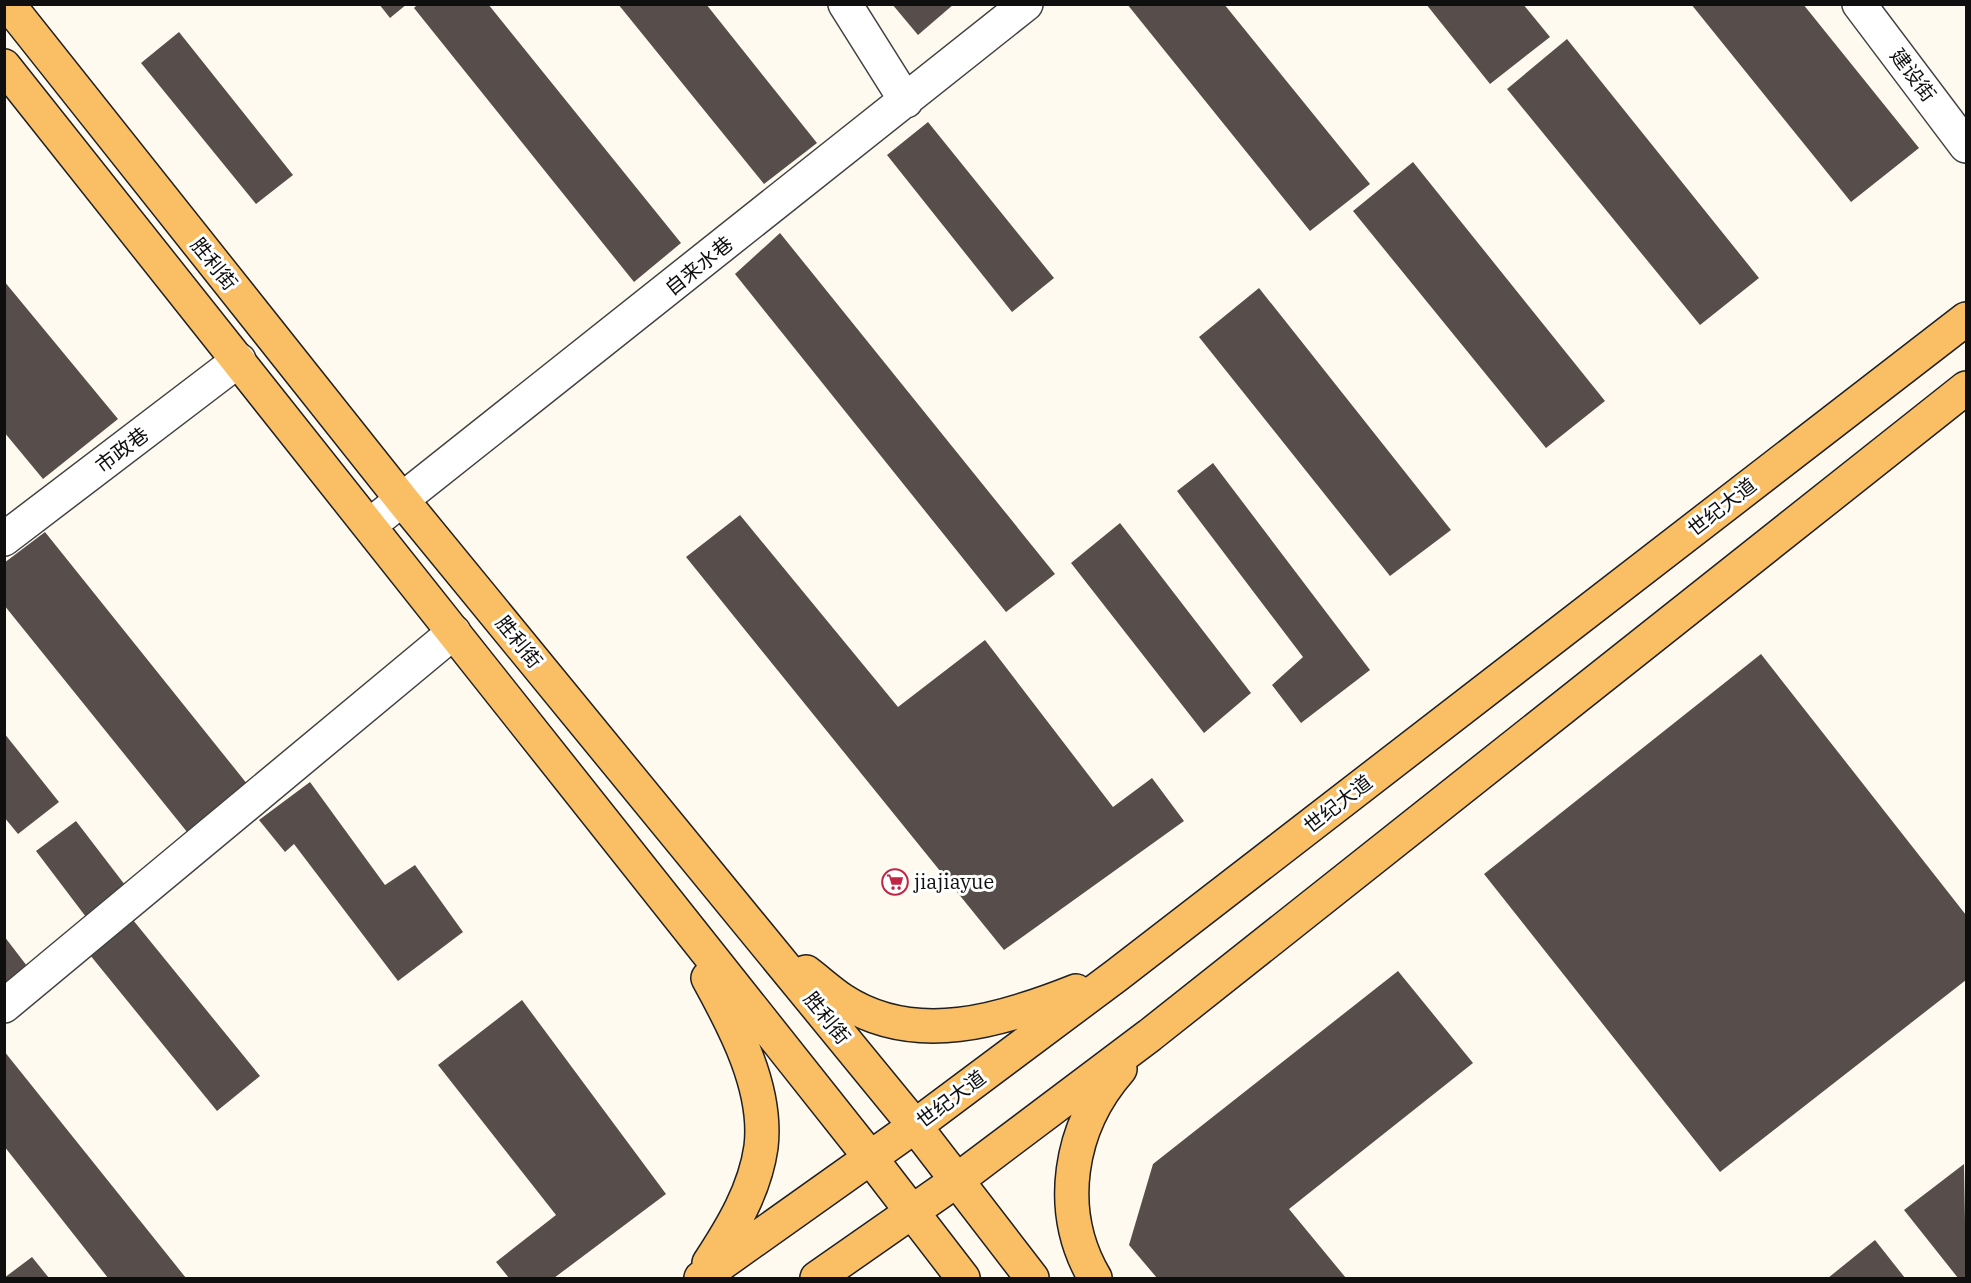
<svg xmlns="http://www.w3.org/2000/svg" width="1971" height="1283" font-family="'IBM Plex Serif','Noto Sans SC',serif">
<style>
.building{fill:#574e4b}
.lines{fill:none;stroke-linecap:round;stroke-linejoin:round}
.minor-casing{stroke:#424242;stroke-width:36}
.major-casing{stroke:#202020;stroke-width:36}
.minor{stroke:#fff;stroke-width:33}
.major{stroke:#fabf65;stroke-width:33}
.labels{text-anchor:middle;stroke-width:6;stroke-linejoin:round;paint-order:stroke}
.street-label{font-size:20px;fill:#0f0f0f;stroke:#fff}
.poi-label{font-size:20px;fill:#0f0f0f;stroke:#fff;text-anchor:start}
</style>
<rect width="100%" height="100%" fill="#fffaf0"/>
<path class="building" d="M379,4H407L390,18Z
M418,4H488L681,243L634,282L414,8Z
M618,4H706L817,143L764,184Z
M892,4H954L918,35Z
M1127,4H1224L1370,184L1310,231Z
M1426,4H1523L1550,37L1490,84Z
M1691,4H1803L1919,148L1851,202Z
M179,32L293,175L256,204L141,63Z
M1567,39L1759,278L1700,325L1507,89Z
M928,122L1054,278L1012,312L887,155Z
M1413,162L1605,401L1546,448L1353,211Z
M780,233L1055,574L1006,612L735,274Z
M4,281L118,419L43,479L4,432Z
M1259,288L1451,530L1390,576L1199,337Z
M1213,463L1370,670L1301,723L1272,685L1303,657L1177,491Z
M740,515L898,707L985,640L1113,807L1152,778L1184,821L1004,950L686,557Z
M1120,523L1251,693L1204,733L1071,563Z
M45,532L260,800L200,848L4,605V563Z
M1761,654L1966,915V980L1720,1172L1484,874Z
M4,733L59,802L18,834L4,817Z
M310,782L385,885L415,865L463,932L398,981L294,844L285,852L259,820Z
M76,821L125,885L86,917L36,851Z
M133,920L260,1076L217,1111L90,955Z
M4,936L27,966L4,984Z
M1398,971L1473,1063L1289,1209L1346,1278H1157L1129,1245L1153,1164Z
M522,1000L666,1194L554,1278H509L496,1262L556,1215L438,1065Z
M4,1051L186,1278H108L4,1146Z
M1964,1164L1966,1278H1958L1904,1210Z
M1875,1240L1905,1278H1828Z
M32,1257L49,1278H4Z"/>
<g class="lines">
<g class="minor-casing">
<path id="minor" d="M845,4L906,101
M1859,4L1966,146
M370,525L1026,4
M4,539L239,360
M4,1006L454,632"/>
</g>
<g class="major-casing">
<path id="major" d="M8,4L403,501L915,1126L1032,1278
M4,66L869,1156L963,1278
M806,972C818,981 830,992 842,1000C915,1048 1003,1020 1076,991
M708,978C735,1027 768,1089 761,1147C755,1190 732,1228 709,1263
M701,1278L915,1126L1117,975L1966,319
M817,1278L956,1181L1150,1035L1966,388
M1095,1278C1055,1210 1069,1127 1120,1069"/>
</g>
<use href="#minor" class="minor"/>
<use href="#major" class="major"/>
</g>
<defs>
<g id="supermarket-ring" transform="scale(1.35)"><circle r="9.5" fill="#fff" stroke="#c12444" stroke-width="1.5"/><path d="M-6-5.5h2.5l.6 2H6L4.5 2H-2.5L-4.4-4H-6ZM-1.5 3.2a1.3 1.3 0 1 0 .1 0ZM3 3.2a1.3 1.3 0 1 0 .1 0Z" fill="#c12444"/></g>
</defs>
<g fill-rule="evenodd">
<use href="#supermarket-ring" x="895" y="882"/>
</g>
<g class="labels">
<g class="street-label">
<text transform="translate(1913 75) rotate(53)" y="7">建设街</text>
<text transform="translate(214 264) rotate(51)" y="7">胜利街</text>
<text transform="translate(699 266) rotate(-39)" y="7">自来水巷</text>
<text transform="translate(122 450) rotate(-37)" y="7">市政巷</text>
<text transform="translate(1722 507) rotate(-38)" y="7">世纪大道</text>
<text transform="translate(519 642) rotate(51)" y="7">胜利街</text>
<text transform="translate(1338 804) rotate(-38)" y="7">世纪大道</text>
<text transform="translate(827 1018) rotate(51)" y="7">胜利街</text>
<text transform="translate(951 1099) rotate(-37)" y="7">世纪大道</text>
</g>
<g class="poi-label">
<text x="914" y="889">jiajiayue</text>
</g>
</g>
<rect width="1971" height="1283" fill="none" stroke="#0f0f0f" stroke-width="12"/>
</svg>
